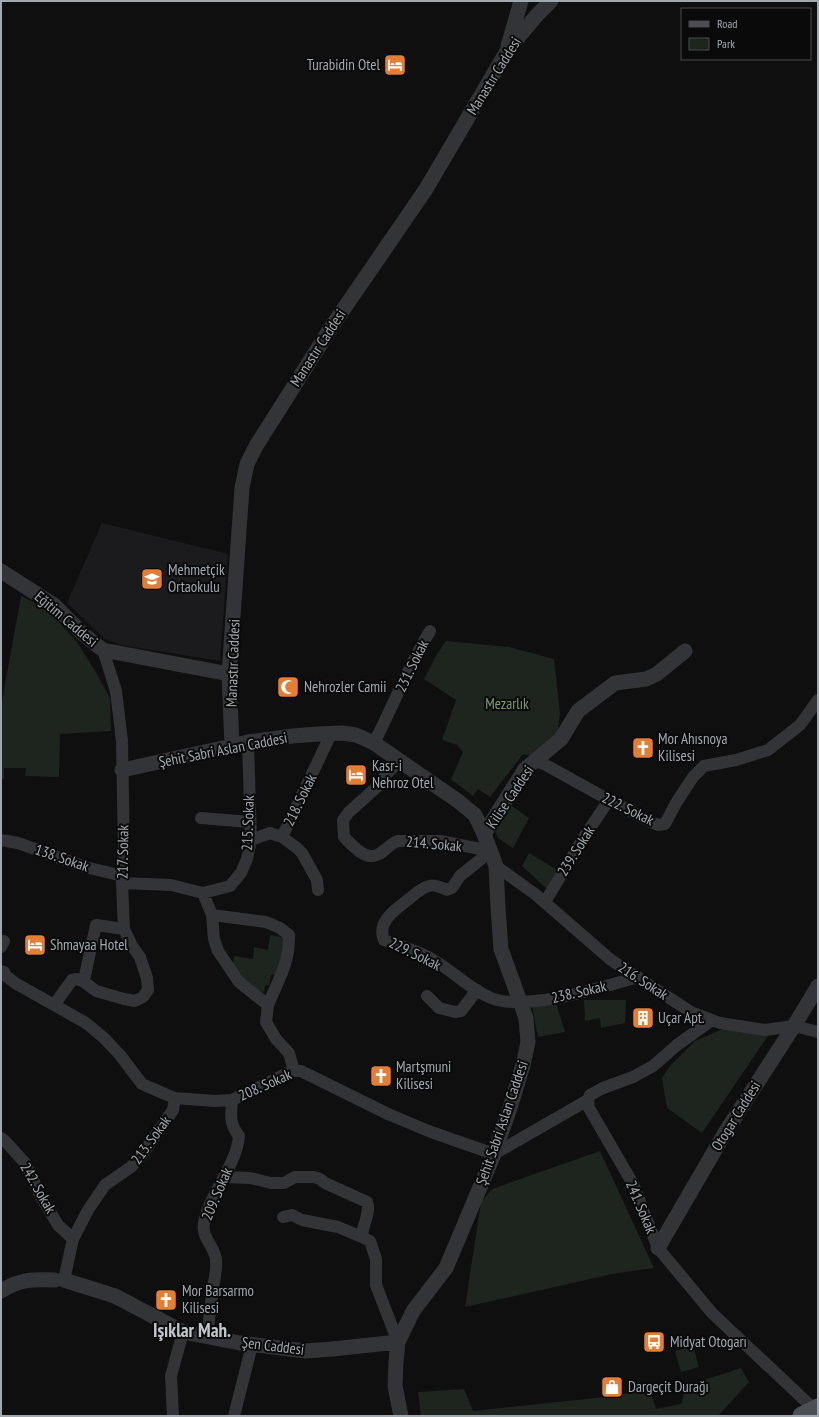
<svg xmlns="http://www.w3.org/2000/svg" width="819" height="1417" font-family="'PT Sans Narrow',sans-serif">
<style>
.built{fill:#1b1b1d}
.green{fill:#1e241e}
.lines{fill:none;stroke-linecap:round;stroke-linejoin:round}
.minor{stroke:#323437;stroke-width:12}
.tertiary{stroke:#323437;stroke-width:15}
.primary{stroke:#4c5054;stroke-width:19}
.labels{text-anchor:middle;stroke-width:4;stroke-linejoin:round;paint-order:stroke}
.poi-label{font-size:15px;fill:#a1a9b0;stroke:#0a0a0b;text-anchor:start}
.street-label{font-size:15px;fill:#a1a9b0;stroke:#0a0a0b}
.park-label{font-size:15px;fill:#7f9a79;stroke:#0a0a0b}
.district-label{font-size:19px;font-weight:bold;fill:#c1c7cc;stroke:#0a0a0b}
</style>
<rect width="100%" height="100%" fill="#0f0f10"/>
<path class="built" d="M102,523L228,554L220,661L121,645L105,639L67,603Z"/>
<path class="green" d="M21,596L47,609L77,642L97,674L110,698L111,731L60,734L59,777L25,776L26,768H4V779H1V707Z
M446,641L509,647L554,659L560,713L557,738L535,757L523,754L490,797L478,789L473,796L451,779L463,752L457,745L442,740L456,700L424,679L437,654Z
M509,804L529,818L513,848L498,838L494,829Z
M529,853L559,871L547,889L522,866Z
M270,935L285,938V956L277,974L271,975L269,985H265L264,993L244,982L233,963L234,956L253,959L254,947L268,950Z
M584,1000H626L625,1023L601,1028L600,1018L585,1021Z
M556,1003L565,1032L538,1037L532,1006Z
M723,1029L770,1033L702,1133L667,1108L662,1078L670,1066L695,1041Z
M600,1151L654,1268L617,1273L465,1307L481,1202L492,1189Z
M693,1346L699,1367L681,1372L675,1351Z
M741,1368L749,1382L718,1416H421L418,1392L464,1389L473,1411L605,1397L619,1395L649,1388L656,1409L681,1404L686,1386Z"/>
<g class="lines">
<path class="minor" d="M374,743C393,706 408,667 430,631
M400,761L388,772L379,785L349,812L343,820L344,837C352,845 366,862 379,854C386,850 391,843 398,841H440L491,851
M535,761L544,764L609,800L651,822L658,825L665,824L676,803L693,777L704,766L736,760L768,750L800,725L818,700
M201,818L250,822
M282,837L297,848L302,853L317,880L318,890
M1,840L18,843L85,867L123,876
M251,840L270,833L282,837L331,734
M491,851L460,876L452,888L447,890C442,888 435,884 429,886C421,888 415,894 409,899C396,909 376,922 384,940C399,946 416,950 430,958C451,969 469,989 491,998C525,1012 602,987 638,977
M496,866L535,894L611,960L691,1012L720,1023L765,1030L794,1026L818,1032
M122,883L171,885L203,893L230,886L241,873L247,859L251,840L248,742
M203,893L212,915L214,939L218,951L239,982L268,1005L266,1022L276,1039L289,1053L294,1071
M545,902L584,837L609,800
M212,915L266,922L280,928L289,935C290,963 278,980 268,1005
M1,947L4,941
M1,972L15,983L86,1023L104,1038L120,1055L142,1084L165,1094L175,1098L215,1101L232,1100L288,1073L294,1071H301L388,1114L431,1132L494,1154L588,1100
M83,981L96,991L124,999L135,1001L143,997L148,990L147,978L140,957L132,946L124,929
M427,996L439,1008L455,1012L461,1011L477,990
M54,1005L72,980L77,979L83,981L84,980L96,925L124,929L122,883L124,850L122,741L116,691L103,650
M712,1020L677,1045L653,1066L633,1077L603,1088L590,1095L588,1100L589,1108L633,1184L658,1248L712,1313L816,1411
M1,1138L6,1142L25,1163L40,1195L58,1225L73,1239
M224,1177L250,1178L271,1183H284L295,1177H314L320,1179L325,1183L367,1202C371,1212 362,1226 362,1237L370,1241L376,1259V1285L398,1342
M283,1217L292,1215L302,1220L338,1227L362,1237
M64,1280L73,1239L88,1210L105,1185L131,1167L142,1155L173,1110L175,1098
M207,1336C209,1319 211,1303 213,1287C215,1278 217,1269 216,1260C215,1246 201,1238 204,1223C210,1192 236,1167 239,1136C229,1123 231,1116 232,1100
M173,1416L171,1376L183,1332
M234,1416L252,1345"/>
<path class="tertiary" d="M508,46L521,1
M1,571L54,605L83,634L103,650L229,674
M232,746L229,674L242,488L247,464L256,446L332,326L426,189L507,51L537,15L551,1
M122,770L232,746L248,742L293,736L318,734L342,733L356,735L374,743L400,761L458,801L475,815L484,834L496,866L498,908L501,949L526,1018L528,1042L523,1065L510,1108L494,1154L446,1268L413,1311L398,1342L396,1362L395,1386L401,1416
M484,834L525,769L561,739L578,711L615,683L646,679L657,674L685,651
M1,974L3,973
M658,1248L726,1131L794,1026L818,986
M64,1280L115,1296L183,1332L240,1343L306,1351L332,1349L398,1342
M1,1291C20,1279 33,1279 55,1280"/>
<path class="primary" d="M802,1416L818,1408"/>
</g>
<defs>
<g id="hotel-square" transform="scale(1.15)"><rect x="-9" y="-9" width="18" height="18" rx="4" fill="#e37e34" stroke="#0a0a0b"/><path d="M-6-4.5h1.5V1H6V5H4.5V3h-9V5H-6ZM-4 0a1.8 1.8 0 1 1 3.6 0ZM.5 0V-2.5h3Q6-2.5 6 0Z" fill="#fff"/></g>
<g id="school-square" transform="scale(1.15)"><rect x="-9" y="-9" width="18" height="18" rx="4" fill="#e37e34" stroke="#0a0a0b"/><path d="M0-5L7-2L0 1L-7-2ZM-4 1L0 2.5L4 1V4Q0 6-4 4Z" fill="#fff"/></g>
<g id="mosque-square" transform="scale(1.15)"><rect x="-9" y="-9" width="18" height="18" rx="4" fill="#e37e34" stroke="#0a0a0b"/><path d="M3.5-4.9A6 6 0 1 0 3.5 4.9A5 5 0 1 1 3.5-4.9Z" fill="#fff"/></g>
<g id="church-square" transform="scale(1.15)"><rect x="-9" y="-9" width="18" height="18" rx="4" fill="#e37e34" stroke="#0a0a0b"/><path d="M-1.2-6h2.4v3.5h3.3v2.4h-3.3V6h-2.4V-.1h-3.3v-2.4h3.3Z" fill="#fff"/></g>
<g id="building-square" transform="scale(1.15)"><rect x="-9" y="-9" width="18" height="18" rx="4" fill="#e37e34" stroke="#0a0a0b"/><path d="M-4-6H4V6H1V3H-1V6H-4ZM-2.5-4.3h1.7v1.8h-1.7ZM.8-4.3h1.7v1.8H.8ZM-2.5-1h1.7V.8h-1.7ZM.8-1h1.7V.8H.8Z" fill="#fff"/></g>
<g id="bus-square" transform="scale(1.15)"><rect x="-9" y="-9" width="18" height="18" rx="4" fill="#e37e34" stroke="#0a0a0b"/><path d="M-5-6H5V4H4V6H2V4H-2V6H-4V4H-5ZM-3.5-4V0h7V-4ZM-3.5 1.2v1.5H-2V1.2ZM2 1.2v1.5H3.5V1.2Z" fill="#fff"/></g>
<g id="shop-square" transform="scale(1.15)"><rect x="-9" y="-9" width="18" height="18" rx="4" fill="#e37e34" stroke="#0a0a0b"/><path d="M-5-2.5h2.3a2.7 3.5 0 0 1 5.4 0H5L5.5 6h-11ZM-1.5-2.5h3a1.5 2.3 0 0 0-3 0Z" fill="#fff"/></g>
</defs>
<g fill-rule="evenodd">
<use href="#hotel-square" x="395" y="65"/>
<use href="#school-square" x="152" y="579"/>
<use href="#mosque-square" x="288" y="687"/>
<use href="#church-square" x="643" y="748"/>
<use href="#hotel-square" x="356" y="775"/>
<use href="#hotel-square" x="35" y="945"/>
<use href="#building-square" x="643" y="1018"/>
<use href="#church-square" x="381" y="1076"/>
<use href="#church-square" x="166" y="1300"/>
<use href="#bus-square" x="654" y="1342"/>
<use href="#shop-square" x="612" y="1387"/>
</g>
<g class="labels">
<g class="poi-label">
<text x="380" y="70" text-anchor="end">Turabidin Otel</text>
<text x="168" y="575">Mehmetçik<tspan x="168" dy="17">Ortaokulu</tspan></text>
<text x="304" y="692">Nehrozler Camii</text>
<text x="658" y="744">Mor Ahısnoya<tspan x="658" dy="17">Kilisesi</tspan></text>
<text x="372" y="771">Kasr-i<tspan x="372" dy="17">Nehroz Otel</tspan></text>
<text x="50" y="950">Shmayaa Hotel</text>
<text x="658" y="1023">Uçar Apt.</text>
<text x="396" y="1072">Martşmuni<tspan x="396" dy="17">Kilisesi</tspan></text>
<text x="182" y="1296">Mor Barsarmo<tspan x="182" dy="17">Kilisesi</tspan></text>
<text x="670" y="1347">Midyat Otogarı</text>
<text x="628" y="1392">Dargeçit Durağı</text>
</g>
<g class="street-label">
<text transform="translate(494 76) rotate(-58)" y="5">Manastır Caddesi</text>
<text transform="translate(318 348) rotate(-57)" y="5">Manastır Caddesi</text>
<text transform="translate(66 619) rotate(40)" y="5">Eğitim Caddesi</text>
<text transform="translate(233 663) rotate(-88)" y="5">Manastır Caddesi</text>
<text transform="translate(412 666) rotate(-64)" y="5">231. Sokak</text>
<text transform="translate(223 750) rotate(-11)" y="5">Şehit Sabri Aslan Caddesi</text>
<text transform="translate(510 797) rotate(-56)" y="5">Kilise Caddesi</text>
<text transform="translate(300 800) rotate(-64)" y="5">218. Sokak</text>
<text transform="translate(628 809) rotate(26)" y="5">222. Sokak</text>
<text transform="translate(248 823) rotate(-88)" y="5">215. Sokak</text>
<text transform="translate(434 844) rotate(5)" y="5">214. Sokak</text>
<text transform="translate(576 851) rotate(-58)" y="5">239. Sokak</text>
<text transform="translate(123 852) rotate(-89)" y="5">217. Sokak</text>
<text transform="translate(62 858) rotate(19)" y="5">138. Sokak</text>
<text transform="translate(415 954) rotate(26)" y="5">229. Sokak</text>
<text transform="translate(643 981) rotate(33)" y="5">216. Sokak</text>
<text transform="translate(579 992) rotate(-13)" y="5">238. Sokak</text>
<text transform="translate(265 1085) rotate(-24)" y="5">208. Sokak</text>
<text transform="translate(736 1116) rotate(-58)" y="5">Otogar Caddesi</text>
<text transform="translate(502 1123) rotate(-71)" y="5">Şehit Sabri Aslan Caddesi</text>
<text transform="translate(151 1140) rotate(-54)" y="5">213. Sokak</text>
<text transform="translate(38 1188) rotate(60)" y="5">242. Sokak</text>
<text transform="translate(217 1194) rotate(-67)" y="5">209. Sokak</text>
<text transform="translate(641 1207) rotate(67)" y="5">241. Sokak</text>
<text transform="translate(273 1346) rotate(7)" y="5">Şen Caddesi</text>
</g>
<g class="park-label">
<text x="507" y="709">Mezarlık</text>
</g>
<g class="district-label">
<text x="192" y="1337">Işıklar Mah.</text>
</g>
</g>
<rect width="819" height="1417" fill="none" stroke="#a1a9b0" stroke-width="4"/>
<rect x="681" y="8" width="130" height="52" fill="#0a0a0b" stroke="#464a4d"/>
<rect x="689" y="21" width="20" height="6" fill="#4c5054" stroke="#464a4d"/>
<text x="717" y="28" font-size="12" fill="#a1a9b0">Road</text>
<rect x="689" y="38" width="20" height="12" fill="#1e241e" stroke="#464a4d"/>
<text x="717" y="48" font-size="12" fill="#a1a9b0">Park</text>
</svg>
